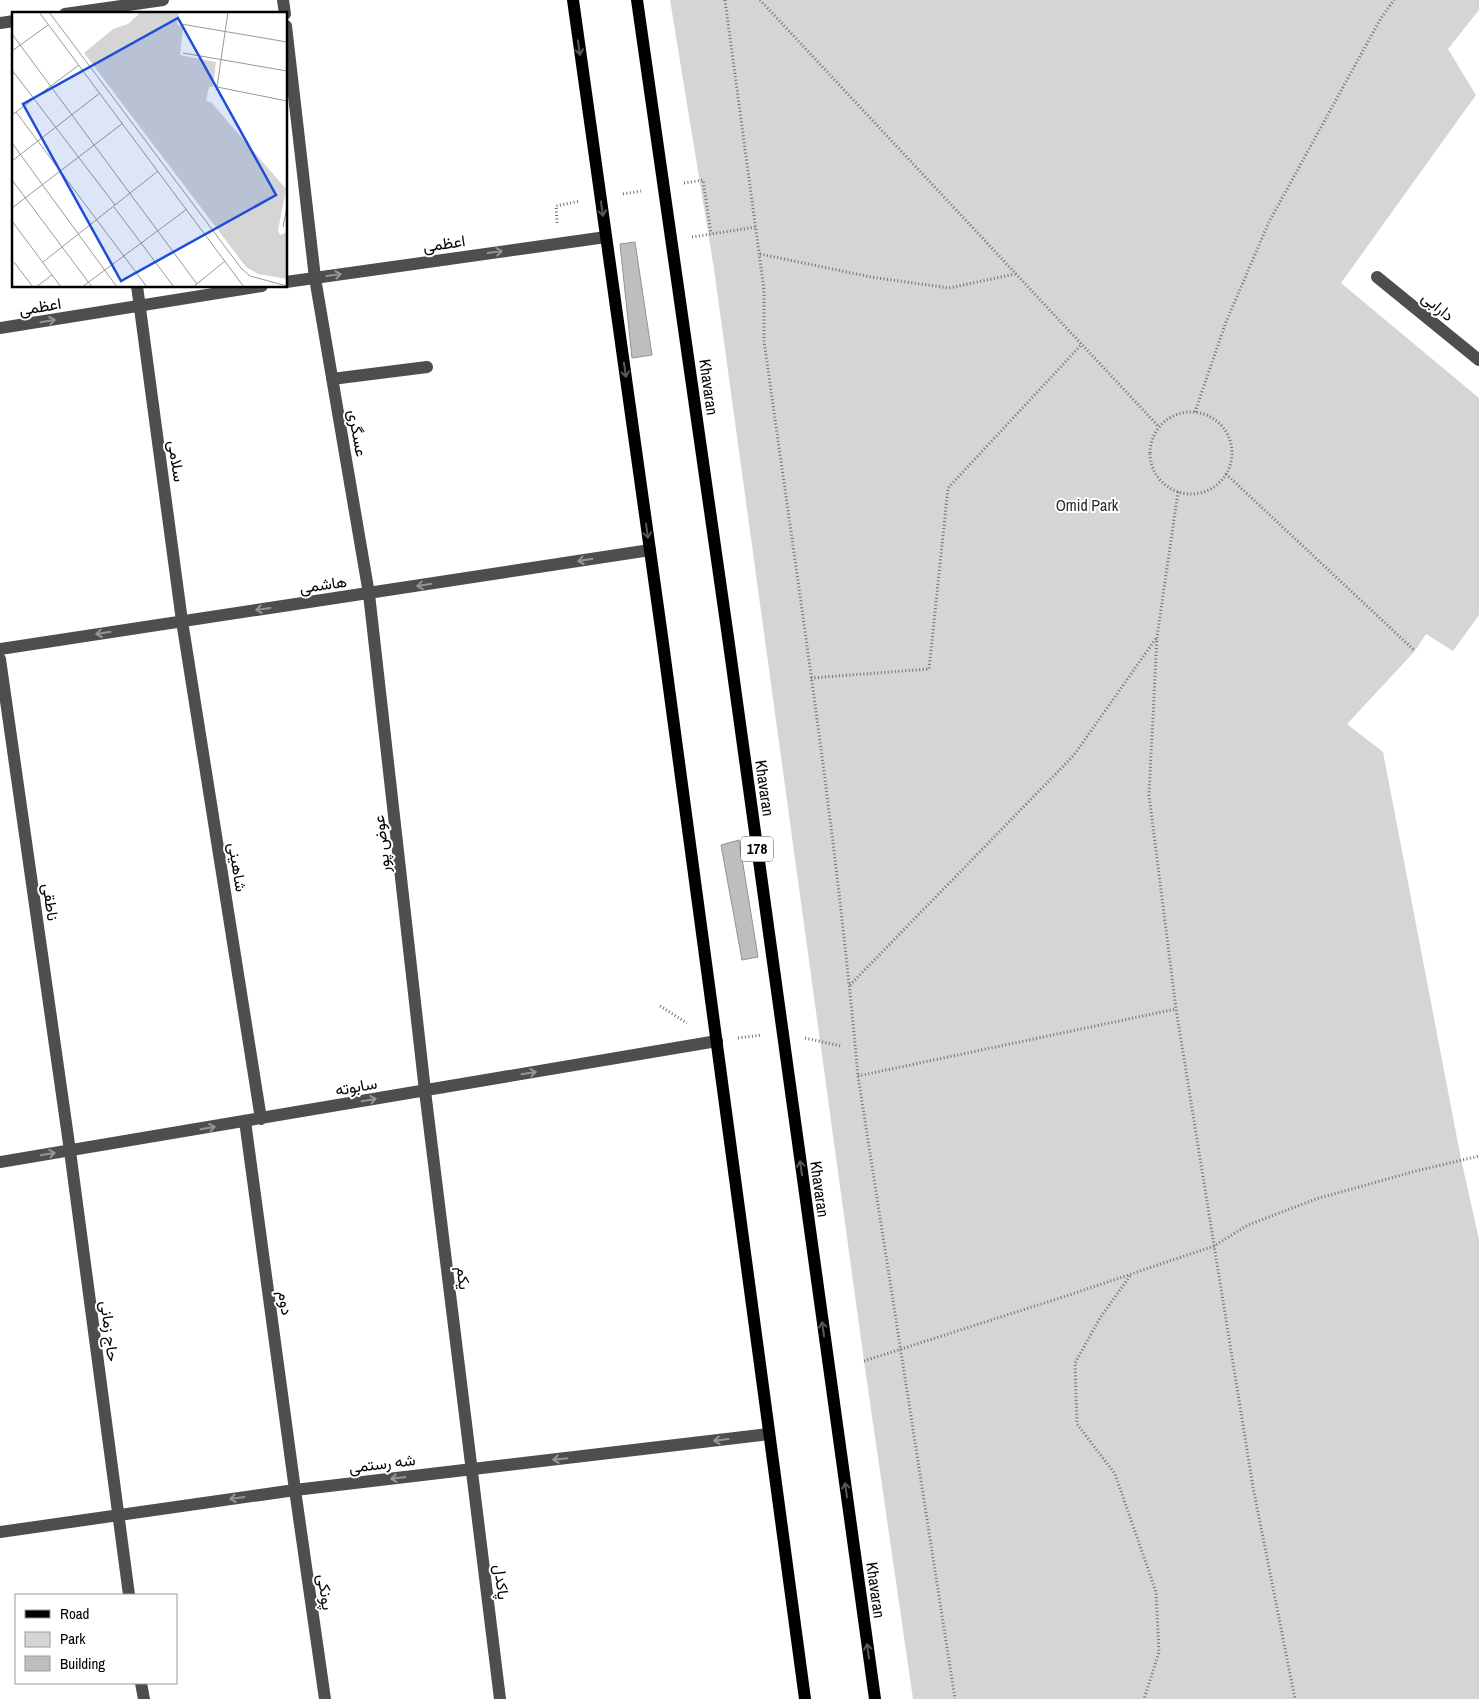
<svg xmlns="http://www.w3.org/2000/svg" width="1479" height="1699" font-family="'Archivo Narrow',Vazirmatn,sans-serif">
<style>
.green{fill:#d5d5d5}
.building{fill:#bebebe;stroke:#929292}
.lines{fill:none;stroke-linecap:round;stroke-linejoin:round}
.path{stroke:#707070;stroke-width:3;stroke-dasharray:1 2.5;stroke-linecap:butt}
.minor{stroke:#4e4e4e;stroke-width:12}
.major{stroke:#000;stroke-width:12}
.oneway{stroke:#595959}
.oneway2{stroke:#959595}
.labels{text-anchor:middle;stroke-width:4;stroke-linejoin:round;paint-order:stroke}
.shield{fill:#fff;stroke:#4c4c4c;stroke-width:1}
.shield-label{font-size:15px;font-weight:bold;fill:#000}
.street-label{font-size:16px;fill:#000;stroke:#fff}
.park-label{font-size:16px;fill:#2c2c2c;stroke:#fff}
.inset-road{fill:none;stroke:#999;stroke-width:1}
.view{fill:#1d4ed8;fill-opacity:0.15;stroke:#1d4ed8;stroke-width:2.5}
.inset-edge{fill:none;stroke:#000;stroke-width:2.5}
</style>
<rect width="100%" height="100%" fill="#fff"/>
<path class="green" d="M670,0H1479V10L1448,49L1476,95L1341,283L1479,398V615L1453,651L1426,634L1415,651L1347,724L1383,752L1461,1159L1479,1239V1699H913L864,1361L714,269Z"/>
<path class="building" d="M635,242L652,355L632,358L620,244Z
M739,840L758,957L742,960L721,845Z"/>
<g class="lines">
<path class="path" d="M725,0L764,290V341C798,585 836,830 858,1076L955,1699
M760,0L1159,427
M684,183L703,180L711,234
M623,194L641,191
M557,223L556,206L580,201
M692,237L756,227
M760,254L871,277L949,288L1015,274
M1195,412L1226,322L1269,222L1381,18L1394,0
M1150 453a41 41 0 1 1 82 0a41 41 0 1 1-82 0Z
M1226,474L1415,651
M1178,492L1157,637L1149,795L1176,1009L1253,1487L1295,1699
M811,678L929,669L948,488L1082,344
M850,985L1074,755L1157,637
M660,1006L687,1023
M738,1038L762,1035
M805,1038L841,1046
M858,1076L1176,1009
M1130,1276L1100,1318L1075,1363L1077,1424L1115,1474L1156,1592L1159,1652L1144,1699
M864,1361L1066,1296L1214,1246L1248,1225L1316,1199L1416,1171L1479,1156"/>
<path class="minor" d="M283,0L285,14
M65,14L163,0
M0,23L14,21
M286,26L315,278L369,594L425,1091L500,1699
M1377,277L1479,360
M286,282L606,237
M137,286L182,621L261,1119
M0,328L262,286
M332,379L427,367
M0,649L650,550
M0,659L70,1151L129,1595
M245,1121L295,1490L325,1699
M0,1162L717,1041
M0,1532L295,1490L769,1434
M141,1683L144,1699"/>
<path class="major" d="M573,0L662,636L805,1699
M637,0L728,637L875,1699"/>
</g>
<defs><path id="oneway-shaft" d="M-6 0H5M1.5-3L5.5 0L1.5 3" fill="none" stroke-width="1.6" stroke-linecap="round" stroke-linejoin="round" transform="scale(1.25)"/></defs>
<g class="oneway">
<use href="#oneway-shaft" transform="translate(579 48) rotate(82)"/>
<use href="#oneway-shaft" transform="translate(602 209) rotate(82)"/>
<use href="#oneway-shaft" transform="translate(625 370) rotate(82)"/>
<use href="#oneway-shaft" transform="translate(647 531) rotate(82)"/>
<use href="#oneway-shaft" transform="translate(801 1168) rotate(-98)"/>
<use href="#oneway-shaft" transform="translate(823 1329) rotate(-98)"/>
<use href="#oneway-shaft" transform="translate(846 1490) rotate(-98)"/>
<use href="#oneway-shaft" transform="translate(868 1651) rotate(-98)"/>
</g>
<g class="oneway2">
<use href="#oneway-shaft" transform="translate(495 252) rotate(-8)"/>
<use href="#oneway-shaft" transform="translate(334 275) rotate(-8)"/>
<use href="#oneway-shaft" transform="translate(48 321) rotate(-9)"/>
<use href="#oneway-shaft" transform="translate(585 560) rotate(171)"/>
<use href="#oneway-shaft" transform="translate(424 585) rotate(171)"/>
<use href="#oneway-shaft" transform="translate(263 609) rotate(172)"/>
<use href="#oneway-shaft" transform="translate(103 633) rotate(171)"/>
<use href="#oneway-shaft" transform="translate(529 1073) rotate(-10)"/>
<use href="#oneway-shaft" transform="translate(369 1100) rotate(-10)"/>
<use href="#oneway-shaft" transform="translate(208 1128) rotate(-9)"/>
<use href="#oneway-shaft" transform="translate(48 1154) rotate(-10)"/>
<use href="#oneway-shaft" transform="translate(721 1440) rotate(173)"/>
<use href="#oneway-shaft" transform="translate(560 1459) rotate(174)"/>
<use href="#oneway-shaft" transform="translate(398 1478) rotate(173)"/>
<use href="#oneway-shaft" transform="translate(237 1498) rotate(172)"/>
</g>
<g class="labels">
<rect class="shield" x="741" y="836.5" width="32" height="25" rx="4"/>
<g class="shield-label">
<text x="757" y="854">178</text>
</g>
<g class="street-label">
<text transform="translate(444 243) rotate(-8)" y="6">اعظمی</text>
<text transform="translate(40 306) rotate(-9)" y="6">اعظمی</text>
<text transform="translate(1438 306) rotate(39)" y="6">دارابی</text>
<text transform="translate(709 387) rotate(82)" y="6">Khavaran</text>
<text transform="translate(358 433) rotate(80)" y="6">عسگری</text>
<text transform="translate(177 461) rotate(82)" y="6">سلامی</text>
<text transform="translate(323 584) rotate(-8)" y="6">هاشمی</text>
<text transform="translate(765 788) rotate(82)" y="6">Khavaran</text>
<text transform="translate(381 844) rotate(-96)" y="6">عوض پور</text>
<text transform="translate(238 867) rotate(81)" y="6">شاهینی</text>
<text transform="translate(51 902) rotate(82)" y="6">ناطقی</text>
<text transform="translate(356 1086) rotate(-10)" y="6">سابوته</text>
<text transform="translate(820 1189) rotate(82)" y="6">Khavaran</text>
<text transform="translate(464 1278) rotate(83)" y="6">یکم</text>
<text transform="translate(286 1303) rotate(82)" y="6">دوم</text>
<text transform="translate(110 1331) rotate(83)" y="6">حاج زمانی</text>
<text transform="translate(382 1463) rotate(-7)" y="6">شه رستمی</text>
<text transform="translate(502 1582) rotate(83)" y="6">پاکدل</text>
<text transform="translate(876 1590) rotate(82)" y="6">Khavaran</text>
<text transform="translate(326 1592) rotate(82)" y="6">پونکی</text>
</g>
<g class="park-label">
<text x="1087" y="511">Omid Park</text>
</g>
</g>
<g transform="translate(12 12)">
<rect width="275" height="275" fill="#fff"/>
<path d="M129,0H167L165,12L171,16L168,43L204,50L201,75H197L194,89L199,90L274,177L266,219L268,223L275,220V267L246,262L234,255L72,41L101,17L116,12Z" fill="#d5d5d5"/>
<path class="inset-road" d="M27,0L232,275M37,0L229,256L238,264L275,274M216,0L205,75L275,89M169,12L275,30M0,22L185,272M0,39L36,13M171,41L275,59M0,58L103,193M4,100L135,275M0,103L67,53M0,131L105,275M0,149L88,81M0,168L80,275M102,195L162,275M0,196L111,111M0,209L49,275M271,215L275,195M2,250L21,275M31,250L146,159M24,275L40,263M70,275L175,197M181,275L213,249"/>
<path class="view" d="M166,6L264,183L109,269L11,92Z"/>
<rect width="275" height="275" class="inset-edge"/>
</g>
<rect x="15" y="1594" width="162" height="90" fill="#ffffff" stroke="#999999"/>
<rect x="25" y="1610" width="25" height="8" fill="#000000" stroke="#999999"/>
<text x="60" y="1619" font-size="15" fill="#000000">Road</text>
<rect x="25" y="1632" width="25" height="15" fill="#d5d5d5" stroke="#999999"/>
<text x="60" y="1644" font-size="15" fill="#000000">Park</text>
<rect x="25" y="1656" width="25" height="15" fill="#bebebe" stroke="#999999"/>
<text x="60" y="1669" font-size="15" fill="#000000">Building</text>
</svg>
